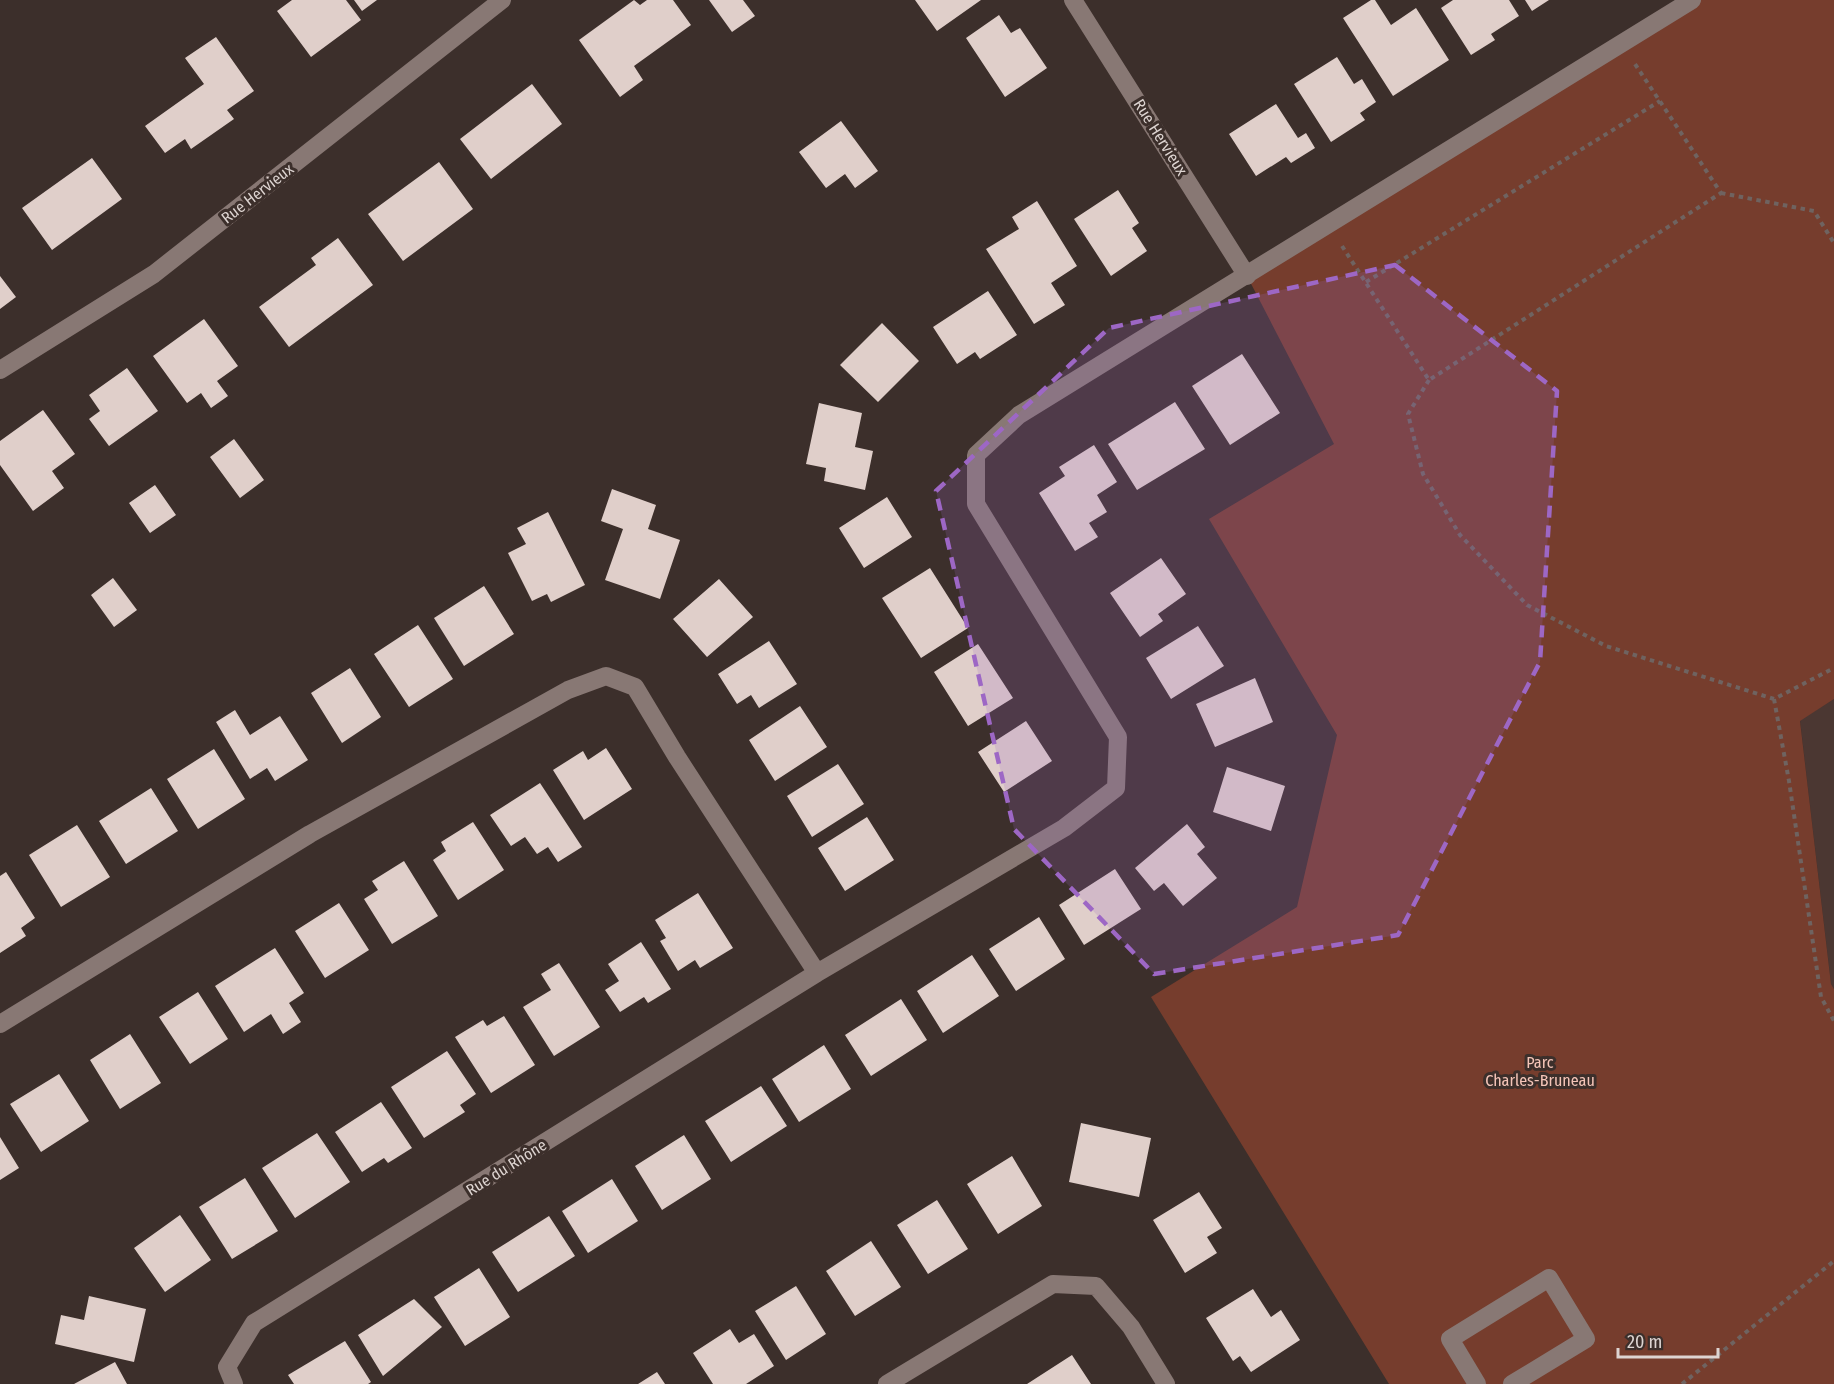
<svg xmlns="http://www.w3.org/2000/svg" width="1834" height="1384" font-family="'Fira Sans Condensed',sans-serif">
<style>
.built{fill:#4b3732}
.green{fill:#763d2d}
.building{fill:#e0cfca}
.lines{fill:none;stroke-linecap:round;stroke-linejoin:round}
.path{stroke:#6f6360;stroke-width:4;stroke-dasharray:4.5 4.5;stroke-linecap:butt}
.minor{stroke:#887874;stroke-width:18}
.marked{fill:#9d67c5;fill-opacity:0.2;stroke:#9d67c5;stroke-width:4.5;stroke-dasharray:12 8;stroke-linejoin:round}
.labels{text-anchor:middle;stroke-width:6;stroke-linejoin:round;paint-order:stroke}
.street-label{font-size:16px;fill:#ddd4d1;stroke:#3c2f2b}
.park-label{font-size:16px;fill:#f5c5b8;stroke:#3c2f2b}
</style>
<rect width="100%" height="100%" fill="#3c2f2b"/>
<path class="built" d="M1834,699V989L1831,984L1800,720Z"/>
<path class="green" d="M1692,0H1834V699L1800,721L1831,984L1834,989V1384H1389L1151,997L1297,907L1337,735L1209,519L1334,444L1247,276Z"/>
<path class="building" d="M292,0H346L361,20L311,57L277,11Z
M354,0H377L362,11Z
M634,0L640,5L647,0H673L691,25L634,66L643,80L620,97L579,40Z
M709,0H743L755,16L732,32Z
M915,0H981L937,31Z
M1371,0H1375L1391,25L1416,8L1449,60L1393,96L1343,18Z
M1453,0H1509L1519,16L1491,34L1495,40L1471,55L1441,8Z
M1525,0H1549L1532,11Z
M999,15L1011,33L1020,28L1047,68L1005,97L966,38Z
M216,37L254,91L227,110L234,119L191,149L185,139L165,153L145,126L204,84L185,58Z
M1337,57L1354,84L1362,79L1376,102L1360,113L1365,120L1331,142L1294,84Z
M532,84L562,124L491,179L460,139Z
M1276,104L1298,138L1306,133L1315,148L1291,163L1286,157L1256,176L1229,134Z
M841,121L878,171L855,188L845,174L826,188L799,152Z
M92,158L122,199L52,250L22,208Z
M439,162L473,209L403,261L368,214Z
M1118,190L1139,223L1132,228L1147,251L1111,276L1074,219Z
M1037,201L1077,266L1051,283L1065,305L1034,324L986,249L1019,229L1012,217Z
M338,238L373,285L289,347L259,307L316,265L311,258Z
M0,276L16,297L0,309Z
M988,291L1017,335L980,359L975,352L957,364L933,327Z
M204,319L238,366L217,381L228,396L211,408L201,393L187,403L153,356Z
M882,323L919,361L878,402L840,365Z
M1242,354L1280,413L1230,445L1192,386Z
M127,368L158,411L109,446L89,419L100,411L89,395Z
M1175,402L1205,449L1137,490L1108,444Z
M819,403L862,413L855,447L873,451L865,490L824,481L826,468L806,464Z
M43,410L75,454L52,471L64,488L33,511L0,465V441Z
M234,439L264,480L240,498L210,457Z
M1094,445L1117,482L1097,495L1107,512L1089,523L1098,537L1075,551L1039,493L1065,476L1059,467Z
M155,485L176,515L150,533L129,503Z
M612,489L656,505L648,529L680,540L660,599L605,580L623,529L601,521Z
M887,497L912,537L864,568L839,528Z
M548,512L585,585L551,602L547,594L532,601L508,553L526,544L517,528Z
M1161,558L1186,594L1158,614L1163,621L1140,637L1110,593Z
M930,568L968,628L921,658L882,598Z
M113,578L137,610L114,627L91,595Z
M719,579L753,617L707,657L673,619Z
M484,586L514,634L464,666L434,618Z
M418,625L453,679L409,707L374,654Z
M1198,626L1224,666L1171,699L1146,658Z
M769,641L797,684L759,708L751,695L737,704L718,674Z
M978,644L1013,698L968,726L934,672Z
M350,668L381,717L342,743L311,693Z
M1255,678L1273,722L1215,747L1196,704Z
M800,706L827,747L775,781L749,740Z
M235,710L250,735L280,716L308,760L275,781L267,768L250,779L216,722Z
M1026,721L1052,761L1004,792L978,752Z
M606,748L632,789L584,820L553,770L583,751L588,760Z
M214,749L245,799L198,829L167,779Z
M838,764L864,804L812,837L787,796Z
M1227,767L1285,786L1271,831L1213,812Z
M540,783L582,847L558,862L548,847L537,854L525,837L511,846L490,815Z
M151,788L178,831L126,864L99,821Z
M867,817L894,860L845,891L818,848Z
M473,822L504,870L458,900L433,860L446,851L441,842Z
M1187,824L1205,847L1197,854L1217,878L1183,906L1164,883L1154,891L1135,868Z
M77,825L110,877L61,907L29,855Z
M404,861L438,916L392,944L364,899L378,890L372,881Z
M1115,869L1141,909L1084,945L1059,905Z
M6,872L35,918L21,928L26,936L0,953V876Z
M698,893L733,948L700,968L695,960L678,971L660,941L666,938L655,920Z
M339,903L369,950L325,978L295,931Z
M1039,917L1065,959L1016,991L989,949Z
M641,942L671,989L648,1003L644,997L620,1012L605,990L619,981L608,964Z
M275,948L304,993L289,1003L301,1022L283,1034L271,1014L244,1032L215,986Z
M972,955L999,996L943,1033L917,991Z
M559,963L600,1027L554,1056L523,1007L551,990L541,974Z
M198,992L228,1039L190,1064L159,1017Z
M901,999L927,1040L871,1076L845,1035Z
M504,1016L535,1065L491,1093L455,1037L483,1020L487,1026Z
M130,1034L161,1083L120,1109L90,1060Z
M824,1045L851,1089L799,1122L772,1079Z
M447,1051L476,1094L460,1105L465,1112L424,1138L391,1087Z
M59,1074L89,1121L41,1152L10,1104Z
M761,1086L787,1126L731,1162L705,1121Z
M381,1102L412,1148L388,1163L384,1158L362,1172L335,1132Z
M1081,1123L1151,1138L1139,1197L1069,1182Z
M317,1133L350,1182L295,1218L262,1168Z
M684,1135L711,1179L662,1210L635,1166Z
M0,1137L19,1168L0,1180Z
M1012,1156L1042,1206L998,1234L967,1184Z
M245,1178L278,1231L232,1259L199,1207Z
M612,1179L638,1221L588,1253L562,1211Z
M1199,1192L1222,1228L1207,1237L1217,1253L1185,1273L1153,1220Z
M937,1200L968,1249L928,1274L897,1225Z
M180,1215L211,1260L165,1292L134,1248Z
M549,1216L575,1256L518,1292L492,1252Z
M871,1241L901,1287L855,1316L826,1271Z
M479,1268L510,1317L465,1346L434,1297Z
M796,1286L826,1334L786,1360L755,1311Z
M1253,1289L1271,1317L1281,1310L1300,1340L1251,1372L1240,1356L1233,1361L1206,1318Z
M89,1296L146,1309L134,1362L55,1344L61,1315L84,1320Z
M414,1299L442,1327L383,1376L358,1335Z
M730,1329L739,1343L754,1334L774,1366L746,1384H713L693,1353Z
M345,1341L371,1382L368,1384H294L288,1375Z
M1072,1355L1091,1384H1027Z
M115,1362L127,1384H74Z
M657,1372L665,1384H638Z"/>
<g class="lines">
<path class="path" d="M1721,193L1814,211L1834,243
M1342,246L1429,380L1721,193L1635,64
M1366,282L1660,101
M1429,380L1408,414L1423,474L1460,535L1527,605L1606,646L1774,699L1834,668
M1774,699L1789,781L1821,997L1834,1021
M1682,1384L1834,1261"/>
<path class="minor" d="M1073,0L1247,276
M0,370L154,274L502,0
M0,1024L310,834L568,690L606,676L635,687L677,757L817,973
M234,1384L227,1367L254,1323L817,973L1064,828L1116,788L1118,737L976,504V455L1019,415L1692,0
M887,1384L1053,1284L1096,1286L1131,1327L1166,1384
M1477,1384L1450,1339L1549,1278L1586,1339L1512,1384"/>
</g>
<path class="marked" d="M1395,265L1557,391L1540,662L1398,935L1154,974L1014,829L936,491L1109,328Z"/>
<g class="labels">
<g class="street-label">
<text transform="translate(1161 137) rotate(58)" y="6">Rue Hervieux</text>
<text transform="translate(257 193) rotate(-38)" y="6">Rue Hervieux</text>
<text transform="translate(506 1167) rotate(-32)" y="6">Rue du Rhône</text>
</g>
<g class="park-label">
<text x="1540" y="1068">Parc<tspan x="1540" dy="18">Charles-Bruneau</tspan></text>
</g>
</g>
<path d="M1618 1348v9h100v-9" fill="none" stroke="#ddd4d1" stroke-width="3"/>
<text x="1627" y="1348" font-size="18" fill="#ddd4d1" stroke="#3c2f2b" stroke-width="4.5" paint-order="stroke">20 m</text>
</svg>
